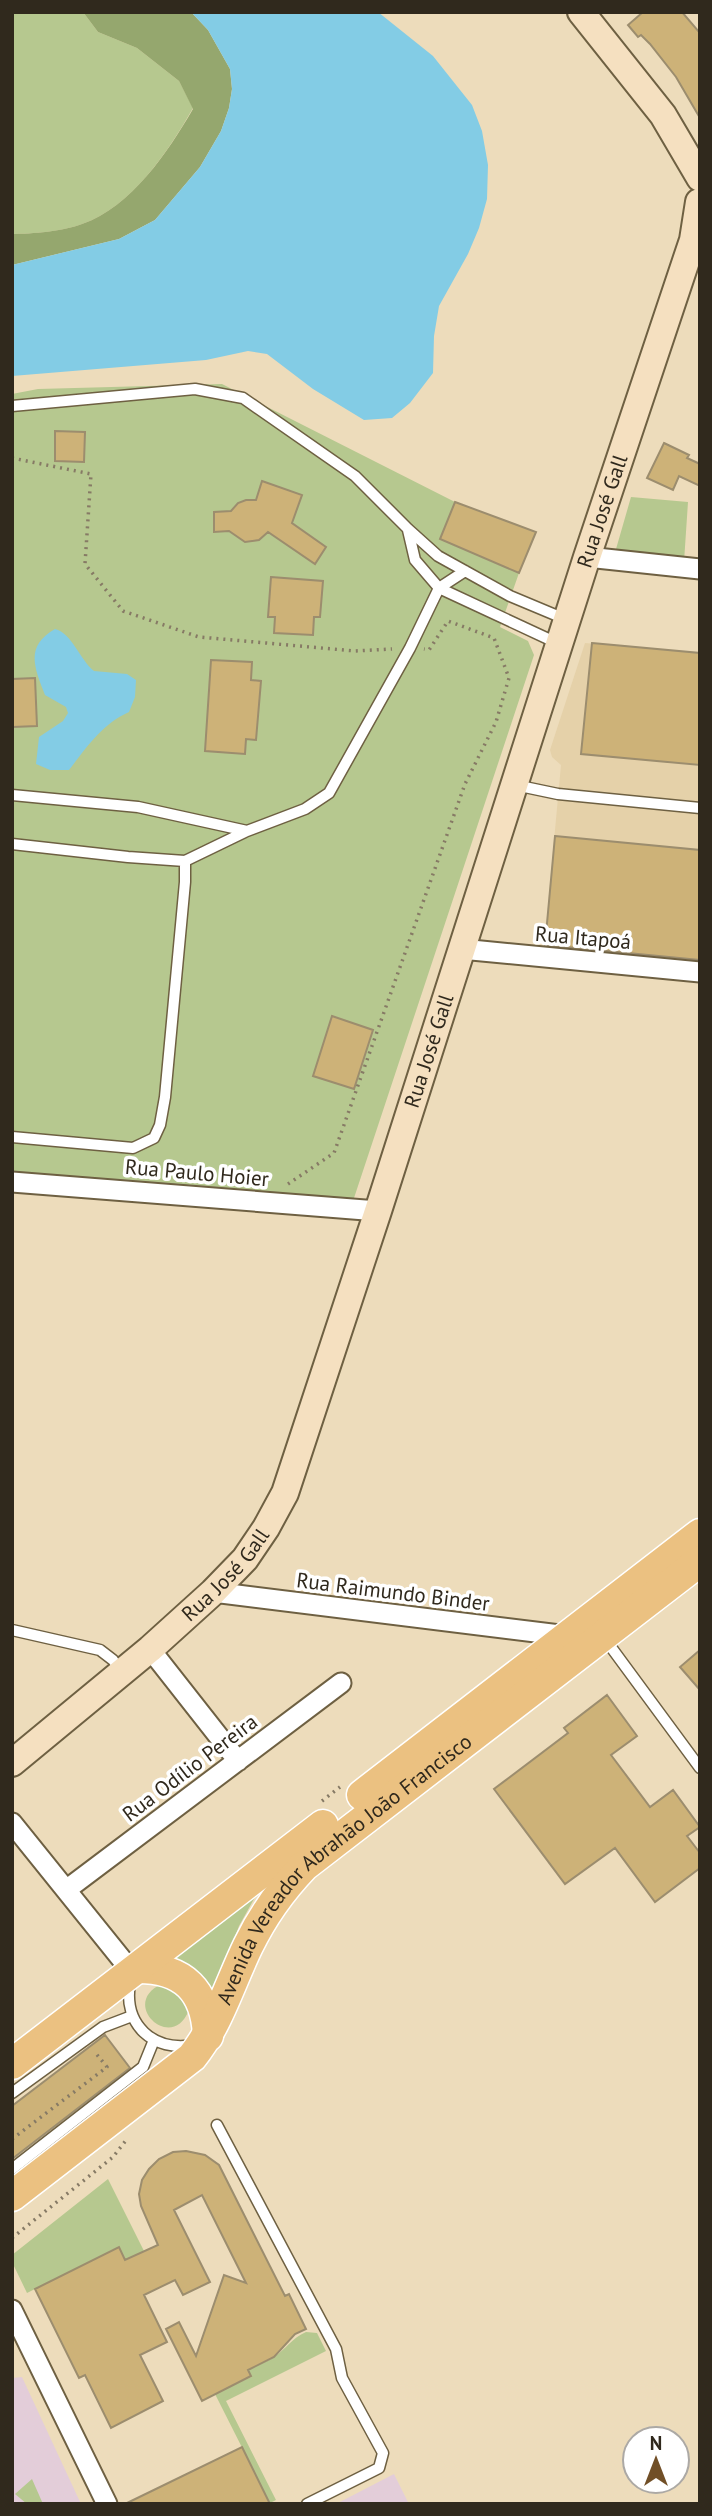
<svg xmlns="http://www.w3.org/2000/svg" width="712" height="2516" font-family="'PT Sans',sans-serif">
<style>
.built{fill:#e5d1a9}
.education{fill:#e3cdd9}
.green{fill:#b6c88f}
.forest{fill:#95a76e}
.water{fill:#83cce5}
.building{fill:#cdb278;stroke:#9c8d6e;stroke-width:2}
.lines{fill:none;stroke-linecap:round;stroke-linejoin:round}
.lane-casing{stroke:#6e6042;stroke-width:13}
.street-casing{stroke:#6e6042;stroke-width:23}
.secondary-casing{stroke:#6e6042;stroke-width:30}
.primary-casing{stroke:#fff;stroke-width:33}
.path{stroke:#867a65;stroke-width:3.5;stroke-dasharray:2 5;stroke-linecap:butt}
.lane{stroke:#fff;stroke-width:10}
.street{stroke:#fff;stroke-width:19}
.secondary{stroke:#f5e0c0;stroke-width:26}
.primary{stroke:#ebc181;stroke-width:30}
.labels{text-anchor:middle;stroke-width:7;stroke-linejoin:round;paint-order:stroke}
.street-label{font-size:21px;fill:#30291d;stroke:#fff}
</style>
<rect width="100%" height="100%" fill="#eddcbb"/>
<path class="built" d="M585,643L700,653V963L544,949L561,765L552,757L550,750Z"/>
<path class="education" d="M22,2377L81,2504H12V2378Z
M394,2474L409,2504H336Z"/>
<path class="green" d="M12,12H83L98,32L137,48L179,81L193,108C168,152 131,207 82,224C64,231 32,234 12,234Z
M222,384L455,502L536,532L519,573L500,627L528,641L534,655L354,1198L345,1202L12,1173V394L38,389Z
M631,497L688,502L684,562L614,556Z
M280,1870L254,1899L239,1926L215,1989H209C201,1968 184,1961 164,1956Z
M162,1984L176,1986L189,2010C172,2054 118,2003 162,1984Z
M108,2179L144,2251L125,2260L119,2247L27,2293L12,2262V2255Z
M306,2332L317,2333L326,2351L226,2401L276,2500L270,2503L215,2394L251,2377L247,2367C256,2365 266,2363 274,2357C286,2349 292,2338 306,2332Z
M32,2479L43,2504H27L15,2494Z"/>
<path class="forest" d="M83,12H191L208,30L230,69L232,89L229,108L221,131L200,167L155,220L119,239L12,265V234C32,234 64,231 82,224C131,207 168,152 193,109L179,81L137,48L98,32Z"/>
<path class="water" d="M191,12H378L433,56L472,105L482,131L488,165L487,199L479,228L468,254L439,306L434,336L433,373L410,403L392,418L364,420L313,389L267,354L248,351L206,360L12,376V265L119,239L155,220L200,167L221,131L229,108L232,89L230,69L208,30Z
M55,629C72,633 80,660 94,671L127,674L136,680L135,697L129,712C102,724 87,747 69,770H50L36,764L39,737L63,721L68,713L66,707L45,695C34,667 25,646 55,629Z"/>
<path class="building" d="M643,12H682L700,33V118L676,77L650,44L641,35L638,37L628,25Z
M55,431L85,432L84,462L55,461Z
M664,443L689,455L687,458L700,464V486L679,476L673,490L647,478Z
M262,481L302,495L292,523L326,547L315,564L268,532L259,540L245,542L229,531L214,532V512L231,511L238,503L246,500H256Z
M455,502L536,532L519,573L440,539Z
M271,577L323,581L320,617H314L313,635L274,633L275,617H268Z
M592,643L700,653V765L581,754Z
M211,660L252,662L251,680L261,681L256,740L246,739L245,754L205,751Z
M35,678L37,726L13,727L12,679Z
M555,836L700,850V960L545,945Z
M332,1016L373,1030L354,1089L313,1076Z
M700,1650V1690L680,1667Z
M607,1695L637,1736L611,1755L650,1807L673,1790L700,1827L687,1836L700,1853V1868L655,1902L615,1848L565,1884L494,1789L568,1733L564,1728Z
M105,2035L130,2068L12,2159V2106Z
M186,2151L205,2155L219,2165L285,2296L289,2294L306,2329L295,2334L274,2357L248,2370L251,2376L202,2401L166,2329L179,2322L196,2356L224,2275L246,2283L202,2195L174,2210L210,2282L183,2295L175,2280L144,2295L167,2342L140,2355L163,2401L111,2428L85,2375L79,2378L35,2289L119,2247L125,2260L158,2245L141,2206L139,2194L142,2180L149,2169L159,2159L173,2152Z
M242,2447L270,2504H125Z"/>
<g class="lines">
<g class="lane-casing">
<path id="lane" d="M12,406L195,389L243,398L355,476L408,529L438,556L510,596L565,619
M408,530L415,560L439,588L557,643
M515,785L558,794L700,808
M12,795L138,807L247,831
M12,844L128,857L185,861L247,831L305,809L329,793L410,648L439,588L465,571
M12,1137L133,1148L154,1138L160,1125L165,1097L185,882V861
M12,1630L100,1650L113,1660L120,1670
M605,1639L700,1768
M130,1983C123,2025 153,2052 194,2045
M12,2093L103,2027L132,2016
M217,2125L336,2349L342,2378L383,2453L379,2468L307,2504
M12,2169L143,2067L154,2040"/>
</g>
<g class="street-casing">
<path id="street" d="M587,557L700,569
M461,949L700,972
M12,1182L378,1211
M213,1592L568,1636
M150,1649L238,1761
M12,1823L132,1972
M66,1890L341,1683
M12,2310L107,2504"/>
</g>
<g class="secondary-casing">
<g id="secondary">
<path d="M581,12L663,115L700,178"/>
<path id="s1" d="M12,1763L150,1649L213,1592L245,1559L266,1528L285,1493L378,1211L587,557L693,240L699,202"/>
</g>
</g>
<g class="primary-casing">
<g id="primary">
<path d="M362,1795L700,1534"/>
<path d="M138,1968C184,1968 206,1991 208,2036"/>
<path d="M12,2064L323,1825"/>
<path id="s2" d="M12,2196L192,2057C218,2025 230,1983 248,1946C263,1915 281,1890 304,1866L700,1561"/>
</g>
</g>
<path class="path" d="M12,458L91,474L85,564L123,611L199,637L355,651L392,649
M288,1184L334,1153L465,784L496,722L509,678L494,638L448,621L429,650L424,649
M322,1801L340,1787
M12,2139L107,2067L94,2051
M12,2238L113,2157L127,2139"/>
<use href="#lane" class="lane"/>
<use href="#street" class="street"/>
<use href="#secondary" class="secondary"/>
<use href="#primary" class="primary"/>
</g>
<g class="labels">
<g class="street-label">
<text dy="7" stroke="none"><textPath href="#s1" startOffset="1419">Rua José Gall</textPath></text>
<text transform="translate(583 938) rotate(5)" y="7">Rua Itapoá</text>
<text dy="7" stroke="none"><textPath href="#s1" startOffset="852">Rua José Gall</textPath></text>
<text transform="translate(197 1173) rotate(5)" y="7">Rua Paulo Hoier</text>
<text dy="7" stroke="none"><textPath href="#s1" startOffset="285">Rua José Gall</textPath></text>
<text transform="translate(393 1592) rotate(7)" y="7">Rua Raimundo Binder</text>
<text transform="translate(190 1768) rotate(-37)" y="7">Rua Odílio Pereira</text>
<text dy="7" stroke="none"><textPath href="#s2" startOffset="474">Avenida Vereador Abrahão João Francisco</textPath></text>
</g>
</g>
<rect width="712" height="2516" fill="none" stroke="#30291d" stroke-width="28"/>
<g transform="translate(656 2460)"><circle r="33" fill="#ffffff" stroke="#aca9a5" stroke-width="2"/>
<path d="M0-5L12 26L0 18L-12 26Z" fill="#714f27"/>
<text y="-10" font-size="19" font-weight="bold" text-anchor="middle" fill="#30291d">N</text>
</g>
</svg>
